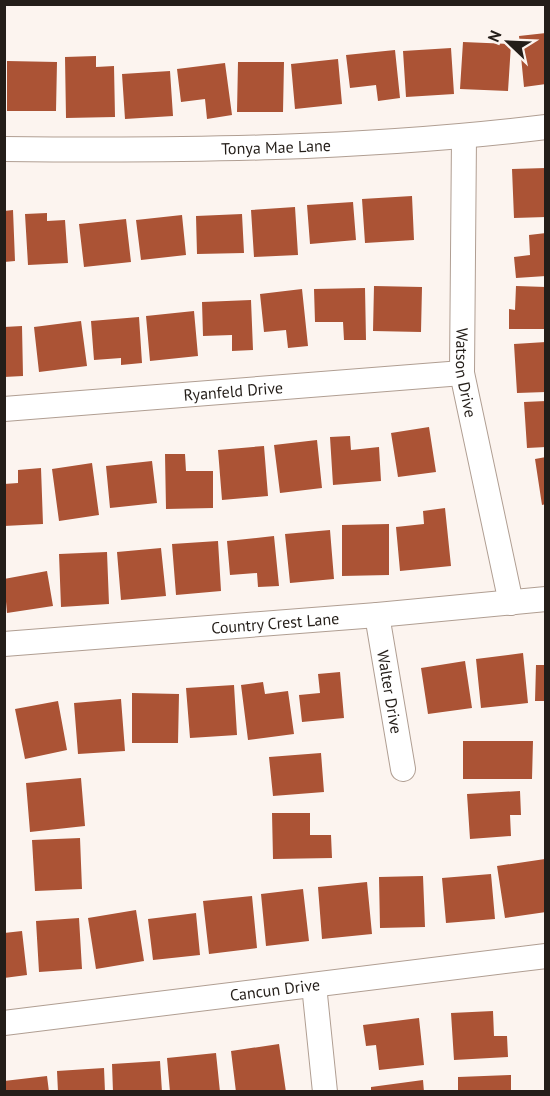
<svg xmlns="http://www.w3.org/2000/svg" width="550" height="1096" font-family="'PT Sans',sans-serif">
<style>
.building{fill:#ab5335}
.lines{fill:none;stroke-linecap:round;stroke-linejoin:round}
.street-casing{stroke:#b09e92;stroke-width:26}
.street{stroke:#fff;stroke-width:24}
.labels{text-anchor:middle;stroke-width:5;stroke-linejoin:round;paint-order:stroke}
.street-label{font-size:16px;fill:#241e19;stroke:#fcf4ef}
</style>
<rect width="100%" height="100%" fill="#fcf4ef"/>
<path class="building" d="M546,33V84L524,87L519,36Z
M463,42L511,44L508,91L460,89Z
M451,48L454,94L406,97L403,51Z
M395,50L400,98L378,101L376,85L350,88L346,55Z
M96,56V67L114,66L115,117L66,118L65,57Z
M338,59L342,104L295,109L291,64Z
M7,61L57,62L56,111H7Z
M238,62H284L283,112H237Z
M225,63L232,115L207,119L205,99L181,102L177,69Z
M170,71L173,116L125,119L122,74Z
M546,168V217L514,218L512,169Z
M412,196L414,240L365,243L362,199Z
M353,202L356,240L310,244L307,205Z
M295,207L298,255L254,257L251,210Z
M13,210L15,261L4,262V211Z
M47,213V221L65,220L68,263L28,265L25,214Z
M242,214L244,253L197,254L196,216Z
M182,215L186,255L141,260L136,220Z
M126,219L131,262L84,267L79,224Z
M546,233V276L516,278L514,257L530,255L529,235Z
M374,286L422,287L421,332L373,331Z
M516,286L546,287V329H509V309L515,310Z
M365,288L366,340H344L343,322H315L314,289Z
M302,289L308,346L288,348L286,330L264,332L260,294Z
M251,300L253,350L232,351V335L203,336L202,302Z
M194,311L198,356L150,361L146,316Z
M139,317L142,363L121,365V358L94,360L91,321Z
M81,321L87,366L39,372L34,327Z
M22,326L23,376L4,377V327Z
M546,342V392L517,393L514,344Z
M546,401V447L527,448L524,402Z
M429,427L436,472L398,477L391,433Z
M350,436L351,450L379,447L381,481L333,485L330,437Z
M317,440L322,488L280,493L274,445Z
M264,446L268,496L222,500L218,450Z
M165,454H185L186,471H213V508L166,509Z
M546,457V504L542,505L535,459Z
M152,461L157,503L110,508L106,466Z
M92,463L99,515L59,521L52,469Z
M41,468L43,524L4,526V484L18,483V470Z
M445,508L451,566L400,571L396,527L424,524L423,511Z
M389,524V575L342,576V525Z
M330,530L334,579L290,583L285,534Z
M274,536L279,586L258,587L257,573L230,575L227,541Z
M218,541L221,591L176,595L172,544Z
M161,548L166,596L121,600L117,552Z
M107,552L109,604L61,607L59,554Z
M47,571L53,606L7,613L4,579Z
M523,653L528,703L481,708L476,659Z
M465,661L472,708L428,714L421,668Z
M536,665H546V701H535Z
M340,672L344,718L302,722L299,695L320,693L318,674Z
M263,682L265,694L288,691L294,734L248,740L241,685Z
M234,685L237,735L190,738L186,688Z
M132,693L179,694L178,743H132Z
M121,699L125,751L78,754L74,703Z
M58,701L67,750L25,759L15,709Z
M463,741H533L532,779H463Z
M321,753L324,792L273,796L269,757Z
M81,778L85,826L30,832L26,783Z
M520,791L521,815H510L511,836L470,839L467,794Z
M272,813H310V835H331L332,858L273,859Z
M80,838L82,889L35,891L32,840Z
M545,859L546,912L505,918L497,866Z
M491,874L495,919L446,923L442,878Z
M423,876L425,927L380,928L379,877Z
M367,882L372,934L322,939L318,887Z
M303,889L309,941L266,946L261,894Z
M252,896L257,948L209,954L203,901Z
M136,910L144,961L96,969L88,918Z
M196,913L200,955L153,960L148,919Z
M79,918L82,969L39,972L36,921Z
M22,931L27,975L4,978V933Z
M493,1011L494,1036H507L508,1057L454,1060L451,1013Z
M419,1018L424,1065L379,1070L376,1045L366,1046L363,1025Z
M279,1044L286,1092H236L231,1051Z
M216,1053L220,1092H170L167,1058Z
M160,1061L162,1092H113L112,1064Z
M104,1068L105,1092H58L57,1071Z
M511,1075V1092H458V1077Z
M47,1076L49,1092H4V1081Z
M423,1080L424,1092H371V1087Z"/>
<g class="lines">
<g class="street-casing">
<g id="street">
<path id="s1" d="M464,137L462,373L511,603"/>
<path id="s2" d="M4,149C185,151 366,149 546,127"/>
<path id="s3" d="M4,409L462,373"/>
<path id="s4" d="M377,615L403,769"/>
<path id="s5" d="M4,644L377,615L546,599"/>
<path d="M314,985L325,1092"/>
<path id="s6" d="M4,1023L546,956"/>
</g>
</g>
<use href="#street" class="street"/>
</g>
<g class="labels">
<g class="street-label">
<text dy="6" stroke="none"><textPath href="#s2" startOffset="272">Tonya Mae Lane</textPath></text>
<text dy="6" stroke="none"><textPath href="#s1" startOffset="236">Watson Drive</textPath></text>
<text dy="6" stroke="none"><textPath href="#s3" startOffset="230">Ryanfeld Drive</textPath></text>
<text dy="6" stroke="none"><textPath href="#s5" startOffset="272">Country Crest Lane</textPath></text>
<text dy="6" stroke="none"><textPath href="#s4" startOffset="78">Walter Drive</textPath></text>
<text dy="6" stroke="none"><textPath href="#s6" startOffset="273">Cancun Drive</textPath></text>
</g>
</g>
<rect width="550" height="1096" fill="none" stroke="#241e19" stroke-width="12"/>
<g transform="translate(508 42) rotate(293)" stroke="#fcf4ef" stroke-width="4.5" paint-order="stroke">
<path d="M0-4.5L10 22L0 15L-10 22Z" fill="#241e19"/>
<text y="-9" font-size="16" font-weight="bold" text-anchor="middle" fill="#241e19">N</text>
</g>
</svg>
